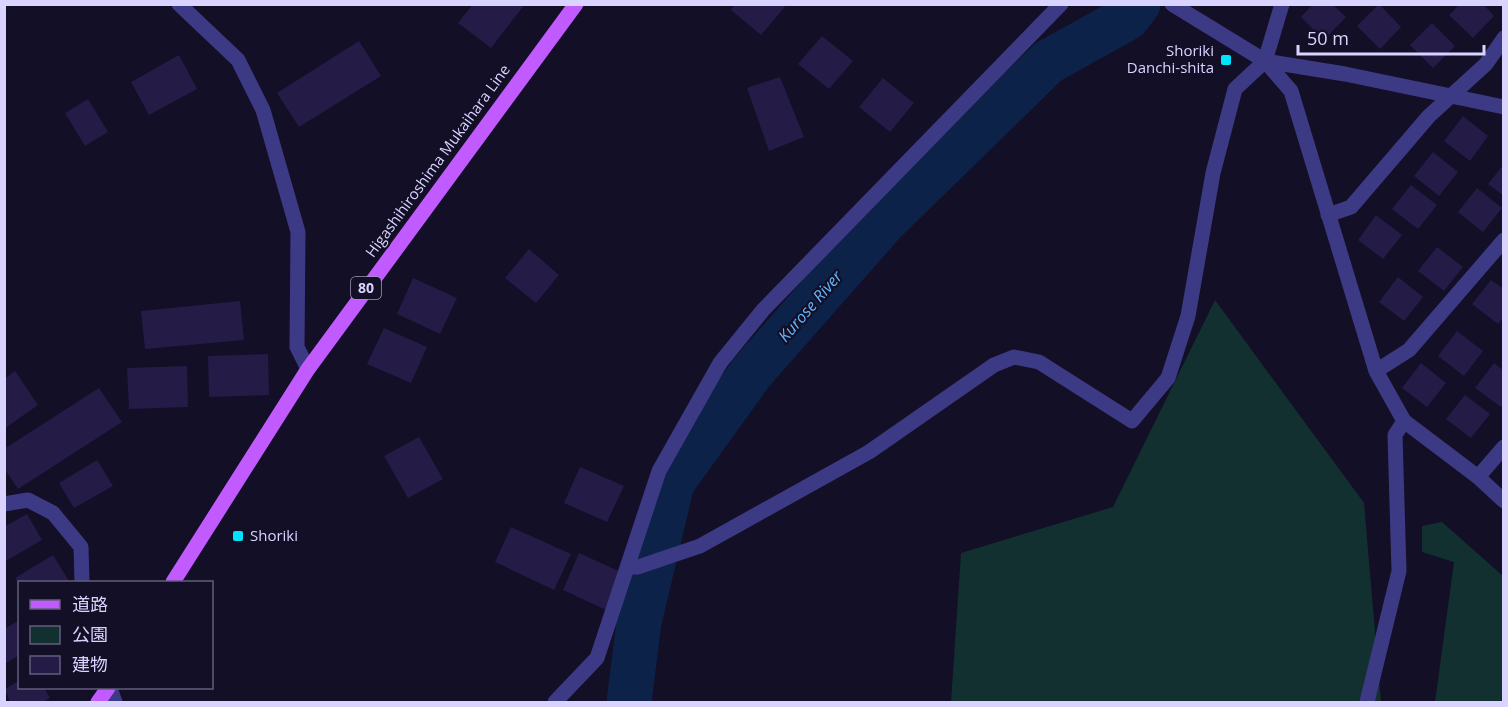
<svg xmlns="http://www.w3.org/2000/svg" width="1508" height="707" font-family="'Open Sans','Noto Sans JP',sans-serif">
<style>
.green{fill:#12302f}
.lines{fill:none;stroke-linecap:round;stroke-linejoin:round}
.river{stroke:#0c2248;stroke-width:45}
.building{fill:#241b47}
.street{stroke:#3d3a85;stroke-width:15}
.primary{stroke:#c25bff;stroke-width:15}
.poi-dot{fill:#00e5ff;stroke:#130f26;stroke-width:2}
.labels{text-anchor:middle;stroke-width:4.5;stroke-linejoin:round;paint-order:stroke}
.shield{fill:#130f26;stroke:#9e99be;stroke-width:1.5}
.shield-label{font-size:14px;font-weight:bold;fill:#d9d4ff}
.poi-label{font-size:15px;fill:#d9d4ff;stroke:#130f26;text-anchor:end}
.street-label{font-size:15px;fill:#d9d4ff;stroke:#130f26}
.water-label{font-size:16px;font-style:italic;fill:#62b6ff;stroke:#130f26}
</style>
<rect width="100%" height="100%" fill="#130f26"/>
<path class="green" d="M1215,300L1364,503L1381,702H951L961,553L1113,507Z
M1442,522L1503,576V702H1435L1454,562L1422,552V526Z"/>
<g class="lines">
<path class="river" d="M629,702L639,622L672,483L751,373L883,223L1048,62L1127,18L1138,4"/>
</g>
<path class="building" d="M473,4H525L491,48L458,23Z
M735,4H782L785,7L761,35L731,10Z
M1313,4H1332L1346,17L1324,40L1301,17Z
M1379,4L1401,27L1380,49L1357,26Z
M1460,4H1483L1494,16L1473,38L1449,15Z
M1432,23L1455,46L1433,68L1410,45Z
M822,36L853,61L829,89L798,64Z
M359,41L381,76L299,127L277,93Z
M179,55L197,89L149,115L131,82Z
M780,77L804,137L769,151L747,88Z
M883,78L914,103L890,132L859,107Z
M88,99L108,132L85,146L65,113Z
M1463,116L1488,136L1470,161L1444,141Z
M1433,152L1458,172L1439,196L1414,176Z
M1504,164V196L1488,184Z
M1411,185L1437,205L1418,229L1392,209Z
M1477,188L1502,208L1483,232L1458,212Z
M1376,215L1402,235L1383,259L1358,240Z
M1437,247L1463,267L1444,291L1418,271Z
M529,249L559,275L536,303L505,278Z
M1398,277L1423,297L1404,321L1379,302Z
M413,278L457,298L440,334L397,314Z
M1491,280L1504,289V317L1498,324L1472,304Z
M240,301L244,340L145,349L141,311Z
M384,328L427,347L411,383L367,364Z
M1457,331L1483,351L1464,376L1438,356Z
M268,354L269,395L209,397L208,356Z
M1421,363L1446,383L1427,407L1402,388Z
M1494,363L1504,371V404L1501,407L1475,388Z
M187,366L188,407L129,409L127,368Z
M15,371L38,405L4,429V379Z
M99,388L122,422L18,489L4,468V449Z
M1465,395L1490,414L1471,438L1446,419Z
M419,437L443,479L408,498L384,456Z
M97,460L113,486L74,508L59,483Z
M580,467L624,486L607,522L564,503Z
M27,514L42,540L4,562V527Z
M511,527L571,554L554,590L495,562Z
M579,553L623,573L606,610L563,590Z
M53,555L69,581L20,582V585L15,578Z
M18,621L20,655L4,664V629Z
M20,680V688H44L50,698L43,702H10L5,689Z"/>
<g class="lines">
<path class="street" d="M179,4L238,60L263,110L298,232L297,347L308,369
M1172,4L1265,61L1291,91L1376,371L1404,421L1478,477L1504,501
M1265,61L1345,74L1504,107
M1328,215L1351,207L1429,116L1486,64L1504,38
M1376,371L1409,350L1504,240
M1478,477L1504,447
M4,504L28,500L53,513L81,547L82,582
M629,567H638L700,546L869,452L994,365L1014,357L1039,362L1132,421L1168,378L1188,316L1213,173L1235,89L1265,61L1282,4
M110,688L115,702
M555,702L597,658L659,471L720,363L763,310L1061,4
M1367,702L1399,571L1395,435L1404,421"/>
<path class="primary" d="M173,582L308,369L576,4
M98,702L108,688"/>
</g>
<g class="poi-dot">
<rect x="1220" y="54" width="12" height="12" rx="3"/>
<rect x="232" y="530" width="12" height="12" rx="3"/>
</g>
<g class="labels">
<rect class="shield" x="351" y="277" width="30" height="22" rx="4.5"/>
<g class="shield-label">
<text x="366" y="293">80</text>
</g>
<g class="poi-label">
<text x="1214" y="56">Shoriki<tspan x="1214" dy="17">Danchi-shita</tspan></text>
<text x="250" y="541" text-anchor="start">Shoriki</text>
</g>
<g class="street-label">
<text transform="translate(438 161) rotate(-54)" y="5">Higashihiroshima Mukaihara Line</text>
</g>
<g class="water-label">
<text transform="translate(810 306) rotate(-49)" y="6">Kurose River</text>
</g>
</g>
<rect width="1508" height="707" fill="none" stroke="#d9d4ff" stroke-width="12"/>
<rect x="18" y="581" width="195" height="108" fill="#130f26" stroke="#625e7d" stroke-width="1.5"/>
<rect x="30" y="600" width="30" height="9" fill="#c25bff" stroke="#625e7d" stroke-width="1.5"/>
<text x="72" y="611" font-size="18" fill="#d9d4ff">道路</text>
<rect x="30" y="626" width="30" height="18" fill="#12302f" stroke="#625e7d" stroke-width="1.5"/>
<text x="72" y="641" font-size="18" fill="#d9d4ff">公園</text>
<rect x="30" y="656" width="30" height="18" fill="#241b47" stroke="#625e7d" stroke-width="1.5"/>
<text x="72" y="671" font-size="18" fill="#d9d4ff">建物</text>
<path d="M1298 45v9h186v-9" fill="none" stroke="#d9d4ff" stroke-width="3"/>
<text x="1307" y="45" font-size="18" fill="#d9d4ff" stroke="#130f26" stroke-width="4.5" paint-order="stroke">50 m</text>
</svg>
